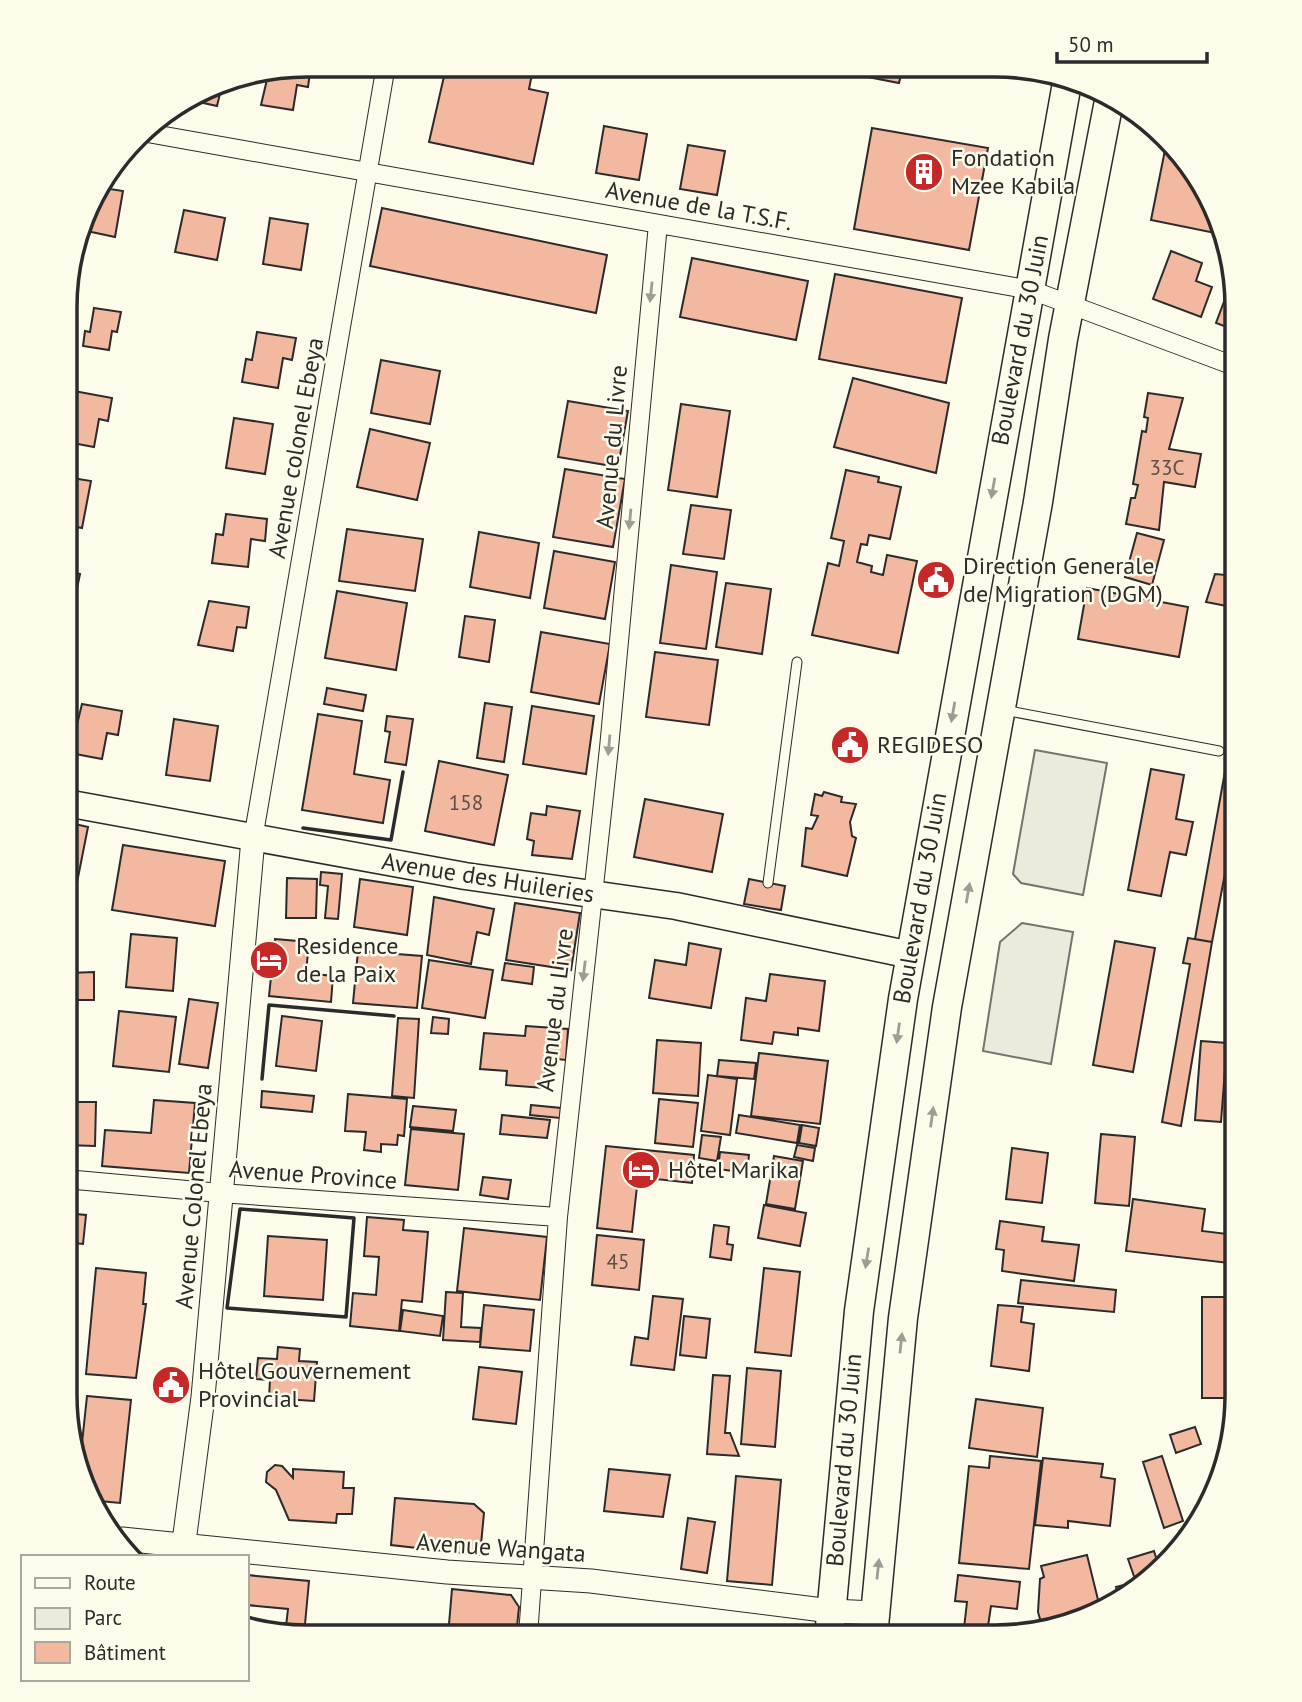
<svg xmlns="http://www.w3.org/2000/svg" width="1302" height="1702" font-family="'PT Sans',sans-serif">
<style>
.green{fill:#ecebdb;stroke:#74746e;stroke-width:2}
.building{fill:#f2b8a0;stroke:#2b2b2b;stroke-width:2}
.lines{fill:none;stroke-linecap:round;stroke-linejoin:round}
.service-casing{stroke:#2b2b2b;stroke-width:11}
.minor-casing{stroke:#2b2b2b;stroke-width:20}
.tertiary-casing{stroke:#2b2b2b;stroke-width:25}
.secondary-casing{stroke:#2b2b2b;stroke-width:29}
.primary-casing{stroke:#2b2b2b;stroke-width:31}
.service{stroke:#fdfbea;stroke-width:9}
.minor{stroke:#fdfbea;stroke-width:18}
.tertiary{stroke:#fdfbea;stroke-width:23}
.secondary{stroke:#fdfbea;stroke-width:26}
.primary{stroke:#fdfbea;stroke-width:28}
.wall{stroke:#2b2b2b;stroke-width:3.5}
.oneway{fill:#9e9d94}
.labels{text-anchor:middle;stroke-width:5;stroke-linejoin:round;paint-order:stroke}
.number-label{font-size:21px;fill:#5d4e48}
.poi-label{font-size:24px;fill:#2b2b2b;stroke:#fdfbea;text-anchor:start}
.street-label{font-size:24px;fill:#2b2b2b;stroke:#fdfbea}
.rim{fill:none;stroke:#2b2b2b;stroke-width:3.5}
</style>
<rect width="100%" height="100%" fill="#fdfbea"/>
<path class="green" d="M1035,750L1107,763L1083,895L1021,883L1013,874Z
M1022,923L1073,932L1051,1064L983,1051L1000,942Z"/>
<path class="building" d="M311,65L308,87L297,85L293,110L261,105L269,71Z
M466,65H517L533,69L529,89L548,93L533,164L429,142L445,72L463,76Z
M854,66L903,67L899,83L852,74Z
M223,81L217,106L190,100Z
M604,126L647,134L639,180L596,173Z
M872,128L988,148L969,250L854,229Z
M688,145L725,151L717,195L680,189Z
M1166,145L1212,199L1220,234L1151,220Z
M97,187L123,191L115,237L82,230Z
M382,208L607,255L596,313L370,266Z
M184,210L225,218L217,260L175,252Z
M270,218L308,224L301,270L263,264Z
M1171,251L1202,263L1196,281L1212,287L1201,317L1153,299Z
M692,258L808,281L796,340L680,317Z
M835,274L962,298L946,383L819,359Z
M1228,291L1234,293L1237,331L1216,323Z
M94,308L121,312L117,332L112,331L109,350L83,346L85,331L90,332Z
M257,332L296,338L292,360L283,358L278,388L242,382L246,359L252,360Z
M381,360L440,371L430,424L371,413Z
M853,378L949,403L936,473L834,447Z
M74,391L112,398L108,421L99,419L94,447L67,442V417Z
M1148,393L1183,398L1169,449L1201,454L1195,487L1164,482L1159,530L1126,524L1131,498H1135L1138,485L1133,484L1142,431L1146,432L1148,418L1144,417Z
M568,401L628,411L618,467L558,457Z
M681,404L730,411L717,497L668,490Z
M234,418L273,424L265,474L226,468Z
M370,429L430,443L417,500L357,487Z
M565,469L625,479L613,547L553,537Z
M846,470L879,477L878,482L901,487L890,539L869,535L867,545L861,544L857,562L872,566L871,572L883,575L887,555L917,561L898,653L812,635L828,563L839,566L844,541L831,538Z
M66,477L91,481L82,528L66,525Z
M691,505L731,510L724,559L683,554Z
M226,514L267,519L265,541L251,539L248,567L212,563L216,534L223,535Z
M347,529L423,539L415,591L339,581Z
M479,532L539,543L530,598L470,587Z
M1137,533L1164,540L1152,585L1125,577Z
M554,551L615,562L605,619L544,608Z
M671,565L717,572L706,649L660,643Z
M66,571L80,574L75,598L66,596Z
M1237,573V608L1206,602L1215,574L1237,576Z
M726,583L771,589L762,654L716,647Z
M1087,588L1188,607L1179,657L1078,639Z
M337,591L407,603L396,670L325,658Z
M209,601L249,607L246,628L237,627L233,651L198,645Z
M465,616L495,620L489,662L459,657Z
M541,632L610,644L599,704L531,692Z
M655,652L718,660L709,725L646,717Z
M327,688L366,695L363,711L324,704Z
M485,703L512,707L504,762L477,758Z
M82,704L122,711L118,735L107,733L102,759L70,753Z
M532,706L594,716L586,774L523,764Z
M318,714L362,721L354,774L390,780L383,823L302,810Z
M387,716L413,719L406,765L385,762L390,732L385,731Z
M174,719L218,726L210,781L166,775Z
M1227,760L1237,762V810L1212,942L1195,939Z
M439,761L508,775L494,845L425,831Z
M1151,769L1184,775L1176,819L1193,822L1186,855L1170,852L1161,896L1128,890Z
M824,792L842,797L841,802L856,804L850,822L852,836L856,838L847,876L802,866L806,828L812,829L818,816L811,815L815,794L822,796Z
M645,799L723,814L712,872L634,857Z
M547,806L580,811L572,859L532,855L534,841L527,839L531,813L546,815Z
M66,822L88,827L70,918L66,917Z
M123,845L225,861L215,926L112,910Z
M321,872L342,874L338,919L325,918L328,886L320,885Z
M287,878L317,879L316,918H286Z
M360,879L413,887L407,935L354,927Z
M749,879L785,886L781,910L744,904Z
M434,897L494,909L489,935L477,932L471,964L427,955Z
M515,903L580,913L571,970L506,960Z
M131,934L177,938L173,991L126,987Z
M1188,938L1212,942L1181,1126L1162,1122L1190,964L1183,963Z
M275,939L309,942L306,973L333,976L331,1002L269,996Z
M1115,941L1155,948L1133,1072L1093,1065Z
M689,943L721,949L711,1008L649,998L655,960L686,965Z
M358,951L422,956L417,1008L353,1003Z
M429,960L493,970L485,1018L422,1008Z
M505,963L534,967L532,984L502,980Z
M94,972V1000H69V973Z
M770,974L825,981L819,1031L798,1028V1035L774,1032L772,1044L741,1040L746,998L766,1001Z
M1233,981L1237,982V1002L1231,1001Z
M189,999L218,1003L208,1068L179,1064Z
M119,1011L176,1017L169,1072L113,1066Z
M282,1016L322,1021L316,1071L276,1066Z
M433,1017L449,1019L448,1034L431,1033Z
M398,1018L419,1019L414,1098L392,1096Z
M526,1026L568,1029L566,1060L547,1058L544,1088L506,1085L507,1071L480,1069L484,1033L525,1036Z
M657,1040L701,1043L698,1096L653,1093Z
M1201,1041L1227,1043L1221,1122L1195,1120Z
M759,1053L828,1061L820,1124L751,1116Z
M719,1060L756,1063L754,1079L717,1076Z
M708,1075L737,1079L730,1135L701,1131Z
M262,1091L314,1096L312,1112L261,1107Z
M348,1094L407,1099L404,1136L398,1135L397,1145L381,1144V1152L364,1150L366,1132L345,1131Z
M659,1099L698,1103L693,1147L655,1143Z
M154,1100L195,1103L189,1173L102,1166L105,1130L151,1133Z
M65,1102H96L95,1146L65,1145Z
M531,1105L561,1108L560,1118L530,1115Z
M413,1106L456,1110L453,1131L410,1127Z
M502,1115L550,1120L547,1138L500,1134Z
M739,1115L800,1125L797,1143L736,1133Z
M802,1125L819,1128L816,1146L799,1143Z
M411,1129L464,1134L458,1190L405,1185Z
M1101,1134L1135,1137L1129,1206L1095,1203Z
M702,1135L721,1137L717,1161L699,1158Z
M797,1145L815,1148L813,1161L794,1157Z
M606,1146L694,1155L692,1183L638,1177L632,1232L597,1228Z
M1012,1148L1048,1153L1042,1203L1006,1199Z
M720,1152L749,1155L747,1173L718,1169Z
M774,1156L803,1161L795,1209L766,1204Z
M483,1177L511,1180L508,1199L480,1195Z
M1133,1199L1205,1209L1202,1231L1235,1235L1237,1224V1264L1126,1251Z
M764,1205L806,1213L800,1246L758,1238Z
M65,1213L86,1215L83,1244L65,1242Z
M367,1217L404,1220L403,1230L428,1232L422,1302L402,1300L399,1331L350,1326L353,1293L376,1295L379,1257L364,1256Z
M1000,1221L1044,1227L1042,1241L1079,1245L1074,1281L1002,1271L1004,1250L996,1249Z
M714,1225L729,1227L727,1244L733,1245L731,1260L710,1257Z
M464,1228L547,1237L540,1300L457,1291Z
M597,1235L644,1240L639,1290L592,1285Z
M268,1236L327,1240L323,1300L264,1296Z
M96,1268L146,1273L143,1304H146L136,1378L86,1374Z
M764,1268L800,1272L791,1356L755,1352Z
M1021,1280L1116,1290L1114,1312L1018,1303Z
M446,1292L463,1293L461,1327L481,1328L480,1342L443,1340Z
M653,1296L683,1299L674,1370L631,1365L635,1337L648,1339Z
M1202,1297H1237V1398H1202Z
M484,1305L534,1310L530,1351L480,1347Z
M998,1305L1023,1307L1021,1322L1034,1324L1029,1371L991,1366Z
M403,1310L443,1316L440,1336L400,1331Z
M684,1316L710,1319L706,1358L680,1355Z
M278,1347L300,1349L299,1361L317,1362L314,1401L269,1398L270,1380L256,1379L258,1358L277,1359Z
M479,1367L522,1372L516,1424L473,1419Z
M747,1368L781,1371L775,1447L741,1444Z
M713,1375L730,1376L725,1433H730L739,1456L707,1454Z
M87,1396L131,1400L120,1503L89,1500L80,1462Z
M976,1399L1043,1408L1037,1457L969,1448Z
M1195,1427L1201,1444L1176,1453L1170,1435Z
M990,1456L1041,1461L1029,1569L959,1563L969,1466L989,1468Z
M1162,1456L1183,1521L1164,1528L1143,1462Z
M1043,1458L1103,1464L1101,1477L1115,1479L1110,1526L1068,1521V1528L1035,1525Z
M275,1465L282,1466L293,1478V1469L344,1472L343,1488H354L352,1514H337L336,1523L289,1520L276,1490L266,1482L267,1472Z
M609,1469L670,1475L663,1517L604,1511Z
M736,1476L781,1480L772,1585L727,1581Z
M395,1498L474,1504L484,1513L480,1555L391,1545Z
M688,1518L715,1522L707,1573L681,1569Z
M1154,1551L1158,1564L1106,1609L1104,1601L1119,1597L1116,1587L1136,1582L1128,1559Z
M1087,1555L1101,1612L1042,1626L1038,1612L1040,1579L1044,1577L1041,1566Z
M247,1575L309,1581L304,1635H285L288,1609L247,1605Z
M958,1575L1020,1582L1017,1609L991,1606L988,1626L1011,1629L1010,1634L963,1637L967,1602L955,1601Z
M452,1589L511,1595L519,1607L516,1636H448Z"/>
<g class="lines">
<g class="service-casing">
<path id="service" d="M1004,710L1219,751
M768,883L797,662"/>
</g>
<g class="minor-casing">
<path id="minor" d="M142,132L1031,290L1237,367
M253,839L386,65
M65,1179L220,1193L558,1217
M528,1636L558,1217L609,748L658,224"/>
</g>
<g class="tertiary-casing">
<path id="tertiary" d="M122,1539L447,1572L591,1581L831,1611L875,1613
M182,1557L203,1397L253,839"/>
</g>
<g class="secondary-casing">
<path id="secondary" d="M66,803L465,876L676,906L911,955"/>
</g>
<g class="primary-casing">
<path id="primary" d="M829,1637L859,1311L903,999L1067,83
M873,1637L903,1318L947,1007L1038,502L1063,339L1109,101"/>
</g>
<use href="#service" class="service"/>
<use href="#minor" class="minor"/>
<use href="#tertiary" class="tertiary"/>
<use href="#secondary" class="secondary"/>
<use href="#primary" class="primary"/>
<path class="wall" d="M303,828L391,840L403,772
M262,1079L269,1005L394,1016
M240,1209L354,1218L346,1317L227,1308Z"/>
</g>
<defs><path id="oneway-solid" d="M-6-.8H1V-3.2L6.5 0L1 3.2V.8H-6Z" transform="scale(1.75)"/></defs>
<g class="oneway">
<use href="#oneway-solid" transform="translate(651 292) rotate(96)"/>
<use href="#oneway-solid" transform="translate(993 488) rotate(100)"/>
<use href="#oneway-solid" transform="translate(630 519) rotate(95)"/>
<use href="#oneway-solid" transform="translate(953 712) rotate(100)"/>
<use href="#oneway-solid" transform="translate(609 745) rotate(95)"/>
<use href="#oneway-solid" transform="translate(968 893) rotate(-80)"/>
<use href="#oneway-solid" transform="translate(584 971) rotate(97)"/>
<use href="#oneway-solid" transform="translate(898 1033) rotate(98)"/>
<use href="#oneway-solid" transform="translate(932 1117) rotate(-82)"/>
<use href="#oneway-solid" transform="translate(867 1258) rotate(99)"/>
<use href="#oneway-solid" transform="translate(901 1343) rotate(-84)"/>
<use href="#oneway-solid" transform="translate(878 1569) rotate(-84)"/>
</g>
<defs>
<g id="building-disc" transform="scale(2.0125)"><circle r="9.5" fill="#c62828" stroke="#fdfbea"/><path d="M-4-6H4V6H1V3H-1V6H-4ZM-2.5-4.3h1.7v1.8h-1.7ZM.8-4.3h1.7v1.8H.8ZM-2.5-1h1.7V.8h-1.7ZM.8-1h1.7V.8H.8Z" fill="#fff"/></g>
<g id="civic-disc" transform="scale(2.0125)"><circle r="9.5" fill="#c62828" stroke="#fdfbea"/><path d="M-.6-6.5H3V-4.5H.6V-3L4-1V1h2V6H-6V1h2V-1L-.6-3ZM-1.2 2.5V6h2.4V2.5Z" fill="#fff"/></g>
<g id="hotel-disc" transform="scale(2.0125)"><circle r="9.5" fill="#c62828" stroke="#fdfbea"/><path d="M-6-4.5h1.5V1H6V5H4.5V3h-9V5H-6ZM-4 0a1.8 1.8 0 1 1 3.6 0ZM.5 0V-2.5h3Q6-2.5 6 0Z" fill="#fff"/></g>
</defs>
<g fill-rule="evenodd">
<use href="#building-disc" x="924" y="172"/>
<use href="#civic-disc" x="936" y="580"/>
<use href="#civic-disc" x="850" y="745"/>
<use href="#hotel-disc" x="269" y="960"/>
<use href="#hotel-disc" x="641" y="1170"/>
<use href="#civic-disc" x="171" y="1385"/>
</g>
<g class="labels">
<g class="number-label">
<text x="1167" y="475">33C</text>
<text x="466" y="810">158</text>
<text x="618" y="1269">45</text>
</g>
<g class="poi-label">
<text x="951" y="166">Fondation<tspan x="951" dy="28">Mzee Kabila</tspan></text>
<text x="963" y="574">Direction Generale<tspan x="963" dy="28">de Migration (DGM)</tspan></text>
<text x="877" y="753">REGIDESO</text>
<text x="296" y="954">Residence<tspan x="296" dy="28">de la Paix</tspan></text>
<text x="668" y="1178">Hôtel Marika</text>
<text x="198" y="1379">Hôtel Gouvernement<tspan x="198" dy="28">Provincial</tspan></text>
</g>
<g class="street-label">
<text transform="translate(699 206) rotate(10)" y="8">Avenue de la T.S.F.</text>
<text transform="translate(1020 340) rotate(-79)" y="8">Boulevard du 30 Juin</text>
<text transform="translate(612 447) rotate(-85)" y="8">Avenue du Livre</text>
<text transform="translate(296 448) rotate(-80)" y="8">Avenue colonel Ebeya</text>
<text transform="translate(488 878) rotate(9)" y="8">Avenue des Huileries</text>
<text transform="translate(920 898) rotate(-80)" y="8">Boulevard du 30 Juin</text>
<text transform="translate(555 1010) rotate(-83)" y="8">Avenue du Livre</text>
<text transform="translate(313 1175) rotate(4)" y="8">Avenue Province</text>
<text transform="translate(194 1196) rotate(-85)" y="8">Avenue Colonel Ebeya</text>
<text transform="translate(844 1460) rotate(-85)" y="8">Boulevard du 30 Juin</text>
<text transform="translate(501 1548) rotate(4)" y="8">Avenue Wangata</text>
</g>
</g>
<path d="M0 0H1302V1702H0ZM307 77H995A230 230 0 0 1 1225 307V1395A230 230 0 0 1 995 1625H307A230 230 0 0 1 77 1395V307A230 230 0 0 1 307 77Z" fill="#fdfbea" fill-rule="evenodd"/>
<path class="rim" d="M307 77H995A230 230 0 0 1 1225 307V1395A230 230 0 0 1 995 1625H307A230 230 0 0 1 77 1395V307A230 230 0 0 1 307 77Z"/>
<rect x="21" y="1555" width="228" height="126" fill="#fdfbea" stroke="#a9a89e" stroke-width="2"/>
<rect x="35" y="1578" width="35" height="10" fill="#fdfbea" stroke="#a9a89e" stroke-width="2"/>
<text x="84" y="1590" font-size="21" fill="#2b2b2b">Route</text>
<rect x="35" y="1608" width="35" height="21" fill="#ecebdb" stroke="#a9a89e" stroke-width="2"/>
<text x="84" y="1625" font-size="21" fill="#2b2b2b">Parc</text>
<rect x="35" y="1642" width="35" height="21" fill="#f2b8a0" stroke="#a9a89e" stroke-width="2"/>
<text x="84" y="1660" font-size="21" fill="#2b2b2b">Bâtiment</text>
<path d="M1057 52v10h150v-10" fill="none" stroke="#2b2b2b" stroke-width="3.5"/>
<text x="1068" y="52" font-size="21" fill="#2b2b2b" stroke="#fdfbea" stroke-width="5" paint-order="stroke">50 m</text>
</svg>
